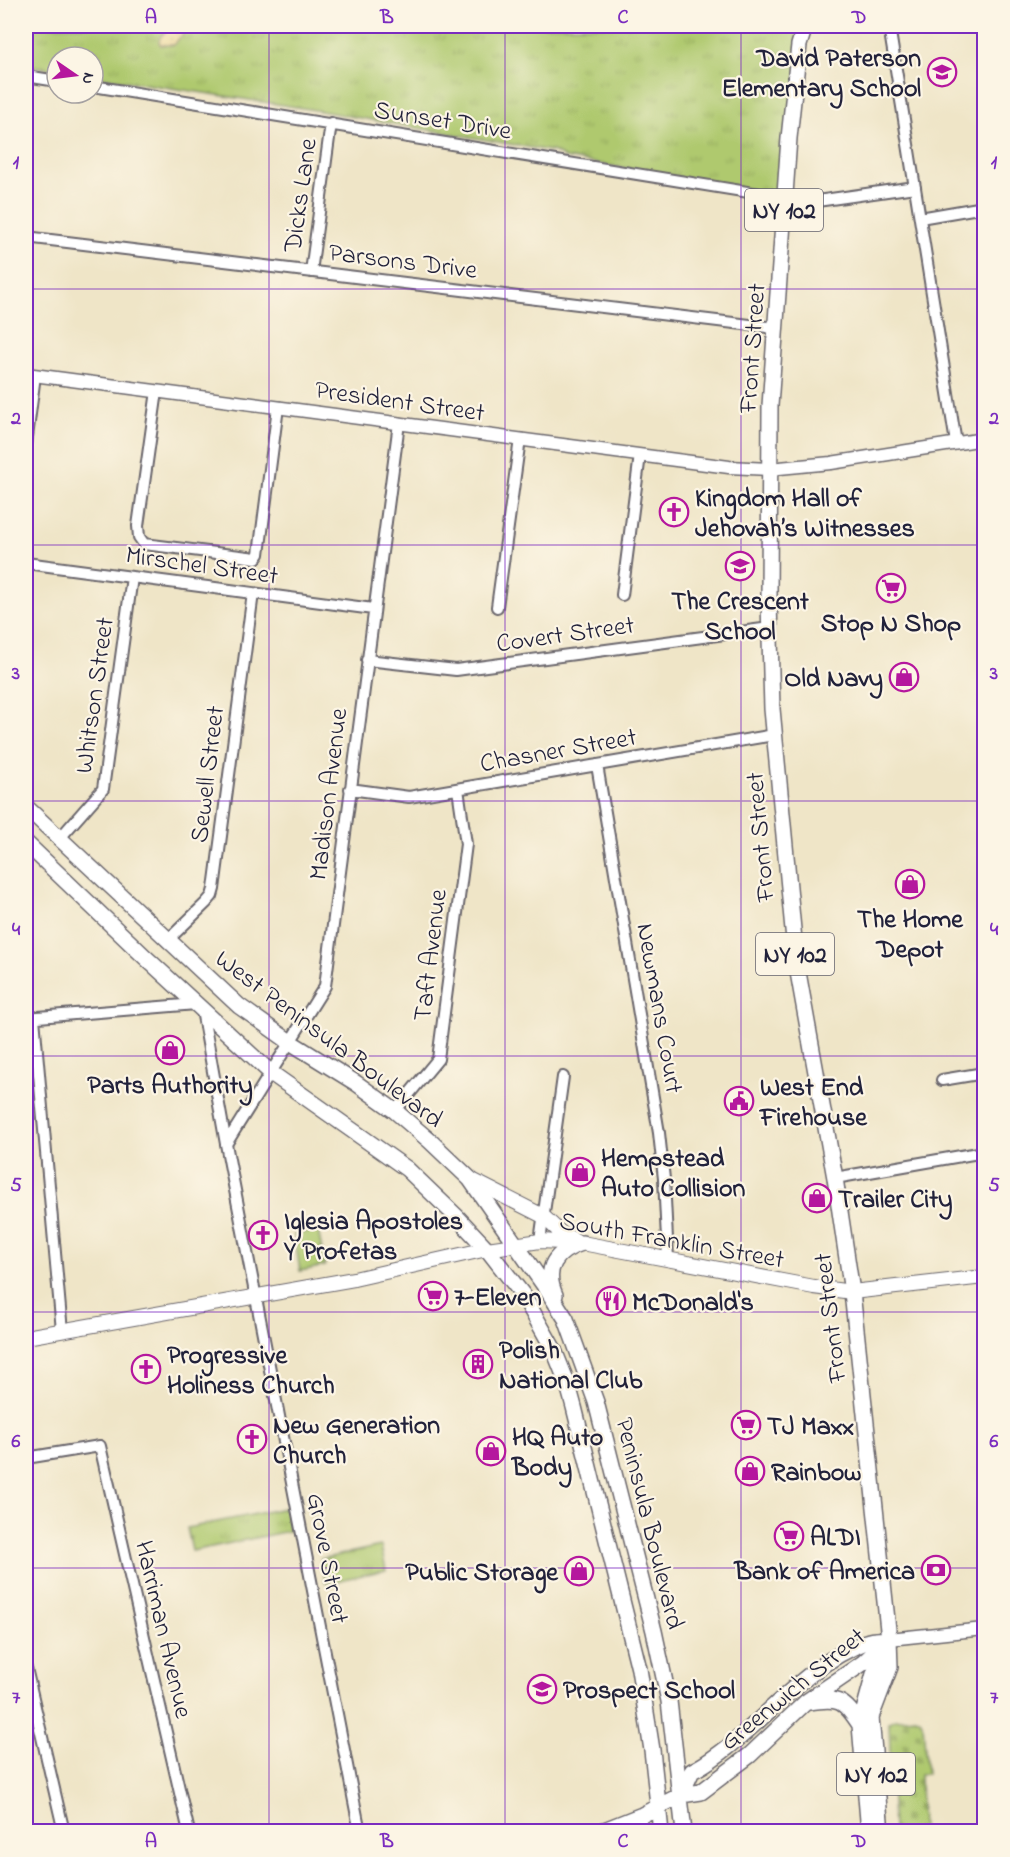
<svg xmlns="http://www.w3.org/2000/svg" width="1010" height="1857" font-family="'Indie Flower',sans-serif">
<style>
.grass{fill:url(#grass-tufts);stroke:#687654;stroke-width:1.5}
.sand{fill:url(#sand-dots);stroke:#887e6c;stroke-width:1.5}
.cemetery{fill:url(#cemetery-stones);stroke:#687654;stroke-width:1.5}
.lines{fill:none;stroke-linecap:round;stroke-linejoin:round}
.minor-casing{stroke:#6a666c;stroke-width:14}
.tertiary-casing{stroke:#6a666c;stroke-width:15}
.secondary-casing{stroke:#6a666c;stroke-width:16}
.primary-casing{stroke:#6a666c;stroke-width:18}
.minor{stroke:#fff;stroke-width:10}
.tertiary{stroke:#fff;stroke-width:12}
.secondary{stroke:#fff;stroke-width:14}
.primary{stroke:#fff;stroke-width:15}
.grid{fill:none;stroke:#7b2cbf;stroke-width:1.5;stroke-opacity:0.55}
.labels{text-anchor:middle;stroke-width:4.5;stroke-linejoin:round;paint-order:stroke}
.shield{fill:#fcf5e5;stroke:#63616e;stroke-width:1.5}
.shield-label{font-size:24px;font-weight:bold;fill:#22223b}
.poi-label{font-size:26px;font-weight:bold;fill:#22223b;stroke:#fcf5e5;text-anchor:start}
.street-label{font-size:26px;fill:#22223b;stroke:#fcf5e5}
.neatline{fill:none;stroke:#7b2cbf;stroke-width:2}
.grid-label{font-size:20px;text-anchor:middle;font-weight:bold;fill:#7b2cbf}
</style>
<defs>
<pattern id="grass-tufts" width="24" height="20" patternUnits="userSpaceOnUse" patternTransform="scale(1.5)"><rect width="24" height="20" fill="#afc96e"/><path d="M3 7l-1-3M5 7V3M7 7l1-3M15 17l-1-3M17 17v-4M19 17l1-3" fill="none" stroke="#96ac60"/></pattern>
<pattern id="sand-dots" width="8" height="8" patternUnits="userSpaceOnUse" patternTransform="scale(1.5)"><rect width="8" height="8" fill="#eeda9e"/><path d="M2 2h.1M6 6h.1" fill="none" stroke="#ccbb89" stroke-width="1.8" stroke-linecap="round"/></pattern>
<pattern id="cemetery-stones" width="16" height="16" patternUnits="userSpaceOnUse" patternTransform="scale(1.5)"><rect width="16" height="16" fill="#afc96e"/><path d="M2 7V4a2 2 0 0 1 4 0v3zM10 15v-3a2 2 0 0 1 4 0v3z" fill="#96ac60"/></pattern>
</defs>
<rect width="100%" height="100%" fill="#fcf5e5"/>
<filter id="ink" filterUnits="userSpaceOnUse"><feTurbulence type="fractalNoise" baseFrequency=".0167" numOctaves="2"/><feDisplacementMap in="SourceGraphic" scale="12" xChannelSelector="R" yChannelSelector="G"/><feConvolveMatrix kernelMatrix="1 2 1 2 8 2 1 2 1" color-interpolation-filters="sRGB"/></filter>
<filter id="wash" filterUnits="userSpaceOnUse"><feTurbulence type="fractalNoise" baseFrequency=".008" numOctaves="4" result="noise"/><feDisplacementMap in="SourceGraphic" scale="24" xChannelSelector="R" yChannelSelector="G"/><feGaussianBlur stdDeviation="1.35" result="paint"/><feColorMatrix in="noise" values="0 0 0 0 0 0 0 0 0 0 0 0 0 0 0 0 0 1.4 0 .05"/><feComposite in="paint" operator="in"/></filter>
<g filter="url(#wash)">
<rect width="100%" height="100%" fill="#efe5c7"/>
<path class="grass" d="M26,26H803L782,195L565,158L555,152L309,109L93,76V57H57V70L26,65Z
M318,1230L325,1266L300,1271L294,1234Z
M285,1508L289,1531L192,1551L187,1528Z
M381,1546L386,1570L326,1583L321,1559Z"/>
<path class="sand" d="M171,26H186L187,30L173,45H161L159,42L160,37Z"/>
<path class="cemetery" d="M915,1717L920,1719L923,1724L927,1774H920L922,1831H893L889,1723L895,1719Z"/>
</g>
<g filter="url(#ink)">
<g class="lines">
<g class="minor-casing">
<path id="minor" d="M889,26L956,443
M26,76L57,81
M93,86L785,198L803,203L915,187
M920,218L984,207
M26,237L775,328
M311,272L331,123
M157,391L138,526L139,537L144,544L256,558L259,554L278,407
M26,445L35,375
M26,563L373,609
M622,595L640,455
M497,607L520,439
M367,660L456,670L770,628
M597,765L659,1133L664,1179L668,1259
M350,789L409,797L774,735
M60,838L103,789L132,577
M167,941L206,903L212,896L214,889L253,593
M202,1010L226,1144L360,1832
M26,1018L196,1004
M34,1018L62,1331
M942,1080L984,1073
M395,1111L438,1059L466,844L458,789
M226,1144L325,986L399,423
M835,1178L984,1152
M540,1241L563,1077
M26,1458L100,1446L189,1832
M26,1668L64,1832"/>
</g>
<g class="tertiary-casing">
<path id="tertiary" d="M26,374L729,467L769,469L831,463L984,439
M889,1639L984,1629"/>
</g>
<g class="secondary-casing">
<path id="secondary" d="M470,1179L543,1216L562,1234L575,1240
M26,1337L354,1279L487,1249L540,1241L582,1243L814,1287L852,1292L984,1277"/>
</g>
<g class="primary-casing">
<path id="primary" d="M805,26L799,45L789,138L770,406L769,602L772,709L796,961L835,1178L852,1292L889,1639L890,1667L871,1717L881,1832
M26,807L239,1006L290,1042L356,1083L395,1111L430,1141L470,1179L546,1288L566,1319L596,1402L654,1631L669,1701L684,1832
M26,843L145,957L271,1073L407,1169L457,1217L487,1249L523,1295L554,1350L568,1385L574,1407L639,1669L652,1750L661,1832
M555,1295C543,1268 556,1251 582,1243
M809,1702C839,1697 844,1700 860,1725
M681,1795L692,1771C705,1765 716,1756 727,1748C772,1712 811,1662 866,1642C873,1639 882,1640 889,1639
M599,1832L642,1815L681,1795L701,1792L750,1755L806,1702L863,1663L889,1639
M869,1832L860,1725L874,1674L886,1645"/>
</g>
<use href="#minor" class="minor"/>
<use href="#tertiary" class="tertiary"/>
<use href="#secondary" class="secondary"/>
<use href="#primary" class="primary"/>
</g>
</g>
<path class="grid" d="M269,26V1832M505,26V1832M741,26V1832M26,289H984M26,545H984M26,801H984M26,1056H984M26,1312H984M26,1568H984"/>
<defs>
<g id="school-ring" transform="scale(1.5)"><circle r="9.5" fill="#fcf5e5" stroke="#b5179e" stroke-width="1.5"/><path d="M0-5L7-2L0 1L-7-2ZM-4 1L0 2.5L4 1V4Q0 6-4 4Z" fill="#b5179e"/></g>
<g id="church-ring" transform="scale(1.5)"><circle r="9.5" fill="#fcf5e5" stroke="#b5179e" stroke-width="1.5"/><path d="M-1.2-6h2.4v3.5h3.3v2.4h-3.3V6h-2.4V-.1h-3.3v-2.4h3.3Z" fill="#b5179e"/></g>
<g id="supermarket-ring" transform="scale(1.5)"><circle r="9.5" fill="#fcf5e5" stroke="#b5179e" stroke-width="1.5"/><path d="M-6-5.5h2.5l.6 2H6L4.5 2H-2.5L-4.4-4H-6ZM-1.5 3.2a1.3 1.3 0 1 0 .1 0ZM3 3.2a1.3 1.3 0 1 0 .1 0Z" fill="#b5179e"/></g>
<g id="shop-ring" transform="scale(1.5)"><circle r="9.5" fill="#fcf5e5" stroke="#b5179e" stroke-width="1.5"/><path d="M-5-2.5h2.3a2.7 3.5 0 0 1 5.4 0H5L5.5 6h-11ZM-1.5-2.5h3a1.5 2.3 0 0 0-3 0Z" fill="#b5179e"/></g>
<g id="civic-ring" transform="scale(1.5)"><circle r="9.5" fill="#fcf5e5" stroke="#b5179e" stroke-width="1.5"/><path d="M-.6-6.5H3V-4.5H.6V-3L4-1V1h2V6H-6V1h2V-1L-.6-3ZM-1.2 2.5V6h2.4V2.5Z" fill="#b5179e"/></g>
<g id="restaurant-ring" transform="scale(1.5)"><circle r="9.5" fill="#fcf5e5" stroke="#b5179e" stroke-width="1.5"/><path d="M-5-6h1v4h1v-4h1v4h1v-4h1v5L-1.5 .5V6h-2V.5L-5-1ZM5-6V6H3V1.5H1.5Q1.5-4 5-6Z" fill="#b5179e"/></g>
<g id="building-ring" transform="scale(1.5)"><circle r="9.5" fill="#fcf5e5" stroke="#b5179e" stroke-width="1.5"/><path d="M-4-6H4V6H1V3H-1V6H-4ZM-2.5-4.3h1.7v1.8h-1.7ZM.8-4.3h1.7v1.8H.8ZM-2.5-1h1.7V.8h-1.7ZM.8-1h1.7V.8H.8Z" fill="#b5179e"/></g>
<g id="bank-ring" transform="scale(1.5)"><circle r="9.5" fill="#fcf5e5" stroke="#b5179e" stroke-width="1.5"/><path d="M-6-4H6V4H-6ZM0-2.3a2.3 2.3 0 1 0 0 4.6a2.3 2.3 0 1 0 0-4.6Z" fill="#b5179e"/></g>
</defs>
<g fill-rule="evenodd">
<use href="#school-ring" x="942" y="72"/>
<use href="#church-ring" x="674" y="512"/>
<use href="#school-ring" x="740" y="566"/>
<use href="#supermarket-ring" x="891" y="588"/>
<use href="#shop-ring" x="904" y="677"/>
<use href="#shop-ring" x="910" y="884"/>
<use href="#shop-ring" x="170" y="1050"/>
<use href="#civic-ring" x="739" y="1101"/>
<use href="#shop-ring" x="580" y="1172"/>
<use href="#shop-ring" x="817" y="1198"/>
<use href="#church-ring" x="263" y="1235"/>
<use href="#supermarket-ring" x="433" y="1296"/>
<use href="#restaurant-ring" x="611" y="1301"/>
<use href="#building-ring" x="478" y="1364"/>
<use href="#church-ring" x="146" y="1369"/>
<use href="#supermarket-ring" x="746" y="1425"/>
<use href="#church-ring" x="252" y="1439"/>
<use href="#shop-ring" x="491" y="1451"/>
<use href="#shop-ring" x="750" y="1471"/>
<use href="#supermarket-ring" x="789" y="1536"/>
<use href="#bank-ring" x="936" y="1570"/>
<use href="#shop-ring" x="579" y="1571"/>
<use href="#school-ring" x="542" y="1689"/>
</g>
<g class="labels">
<g class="shield">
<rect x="745" y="189" width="78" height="42" rx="4.5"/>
<rect x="756" y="933" width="78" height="42" rx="4.5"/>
<rect x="837" y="1753" width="78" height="42" rx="4.5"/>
</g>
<g class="shield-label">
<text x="784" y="218">NY 102</text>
<text x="795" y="962">NY 102</text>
<text x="876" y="1782">NY 102</text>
</g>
<g class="poi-label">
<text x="921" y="66" text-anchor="end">David Paterson<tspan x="921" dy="30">Elementary School</tspan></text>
<text x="695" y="506">Kingdom Hall of<tspan x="695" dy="30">Jehovah’s Witnesses</tspan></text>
<text x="740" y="609" text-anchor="middle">The Crescent<tspan x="740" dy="30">School</tspan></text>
<text x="891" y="631" text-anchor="middle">Stop N Shop</text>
<text x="883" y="686" text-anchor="end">Old Navy</text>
<text x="910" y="927" text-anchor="middle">The Home<tspan x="910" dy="30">Depot</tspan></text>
<text x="170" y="1093" text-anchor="middle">Parts Authority</text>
<text x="760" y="1095">West End<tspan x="760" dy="30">Firehouse</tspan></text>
<text x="601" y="1166">Hempstead<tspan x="601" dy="30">Auto Collision</tspan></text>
<text x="838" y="1207">Trailer City</text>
<text x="284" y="1229">Iglesia Apostoles<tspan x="284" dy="30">Y Profetas</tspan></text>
<text x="454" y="1305">7-Eleven</text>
<text x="632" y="1310">McDonald's</text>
<text x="499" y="1358">Polish<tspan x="499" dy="30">National Club</tspan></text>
<text x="167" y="1363">Progressive<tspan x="167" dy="30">Holiness Church</tspan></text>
<text x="273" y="1433">New Generation<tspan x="273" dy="30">Church</tspan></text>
<text x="767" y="1434">TJ Maxx</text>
<text x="512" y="1445">HQ Auto<tspan x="512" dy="30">Body</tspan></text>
<text x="771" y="1480">Rainbow</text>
<text x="810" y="1545">ALDI</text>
<text x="915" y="1579" text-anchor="end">Bank of America</text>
<text x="558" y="1580" text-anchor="end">Public Storage</text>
<text x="563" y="1698">Prospect School</text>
</g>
<g class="street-label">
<text transform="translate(443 119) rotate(9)" y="9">Sunset Drive</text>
<text transform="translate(299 195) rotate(-82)" y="9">Dicks Lane</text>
<text transform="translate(403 260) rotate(7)" y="9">Parsons Drive</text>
<text transform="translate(751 348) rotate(-86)" y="9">Front Street</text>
<text transform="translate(400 400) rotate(8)" y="9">President Street</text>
<text transform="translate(202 564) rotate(8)" y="9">Mirschel Street</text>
<text transform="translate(565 633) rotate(-8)" y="9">Covert Street</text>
<text transform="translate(93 695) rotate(-82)" y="9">Whitson Street</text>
<text transform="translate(558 749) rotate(-10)" y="9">Chasner Street</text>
<text transform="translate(206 774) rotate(-83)" y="9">Sewell Street</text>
<text transform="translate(327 794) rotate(-83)" y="9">Madison Avenue</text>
<text transform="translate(759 837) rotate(-95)" y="9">Front Street</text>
<text transform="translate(429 955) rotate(-83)" y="9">Taft Avenue</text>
<text transform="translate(661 1008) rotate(80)" y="9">Newmans Court</text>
<text transform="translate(330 1038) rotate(37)" y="9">West Peninsula Boulevard</text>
<text transform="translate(672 1239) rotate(10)" y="9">South Franklin Street</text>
<text transform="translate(829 1318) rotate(-97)" y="9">Front Street</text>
<text transform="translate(651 1523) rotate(76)" y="9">Peninsula Boulevard</text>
<text transform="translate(329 1558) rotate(79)" y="9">Grove Street</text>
<text transform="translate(165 1629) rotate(77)" y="9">Harriman Avenue</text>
<text transform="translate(792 1688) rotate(-39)" y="9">Greenwich Street</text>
</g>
</g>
<rect width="1010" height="1857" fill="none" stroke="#fcf5e5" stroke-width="66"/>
<g transform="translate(75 75) rotate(104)"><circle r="28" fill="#fcf5e5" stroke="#a5a1a1" stroke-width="1.5"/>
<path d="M0-4.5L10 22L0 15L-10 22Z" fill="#b5179e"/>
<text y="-9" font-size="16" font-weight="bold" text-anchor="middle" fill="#22223b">N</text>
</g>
<rect x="33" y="33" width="944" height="1791" class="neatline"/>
<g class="grid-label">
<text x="151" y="23">A</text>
<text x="387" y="23">B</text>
<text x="623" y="23">C</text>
<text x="859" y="23">D</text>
<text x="16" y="168">1</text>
<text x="994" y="168">1</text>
<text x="16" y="424">2</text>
<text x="994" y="424">2</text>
<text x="16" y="679">3</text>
<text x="994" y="679">3</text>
<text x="16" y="935">4</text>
<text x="994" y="935">4</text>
<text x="16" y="1191">5</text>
<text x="994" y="1191">5</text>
<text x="16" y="1447">6</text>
<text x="994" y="1447">6</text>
<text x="16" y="1703">7</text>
<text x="994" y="1703">7</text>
<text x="151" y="1847">A</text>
<text x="387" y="1847">B</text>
<text x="623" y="1847">C</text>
<text x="859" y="1847">D</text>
</g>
</svg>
